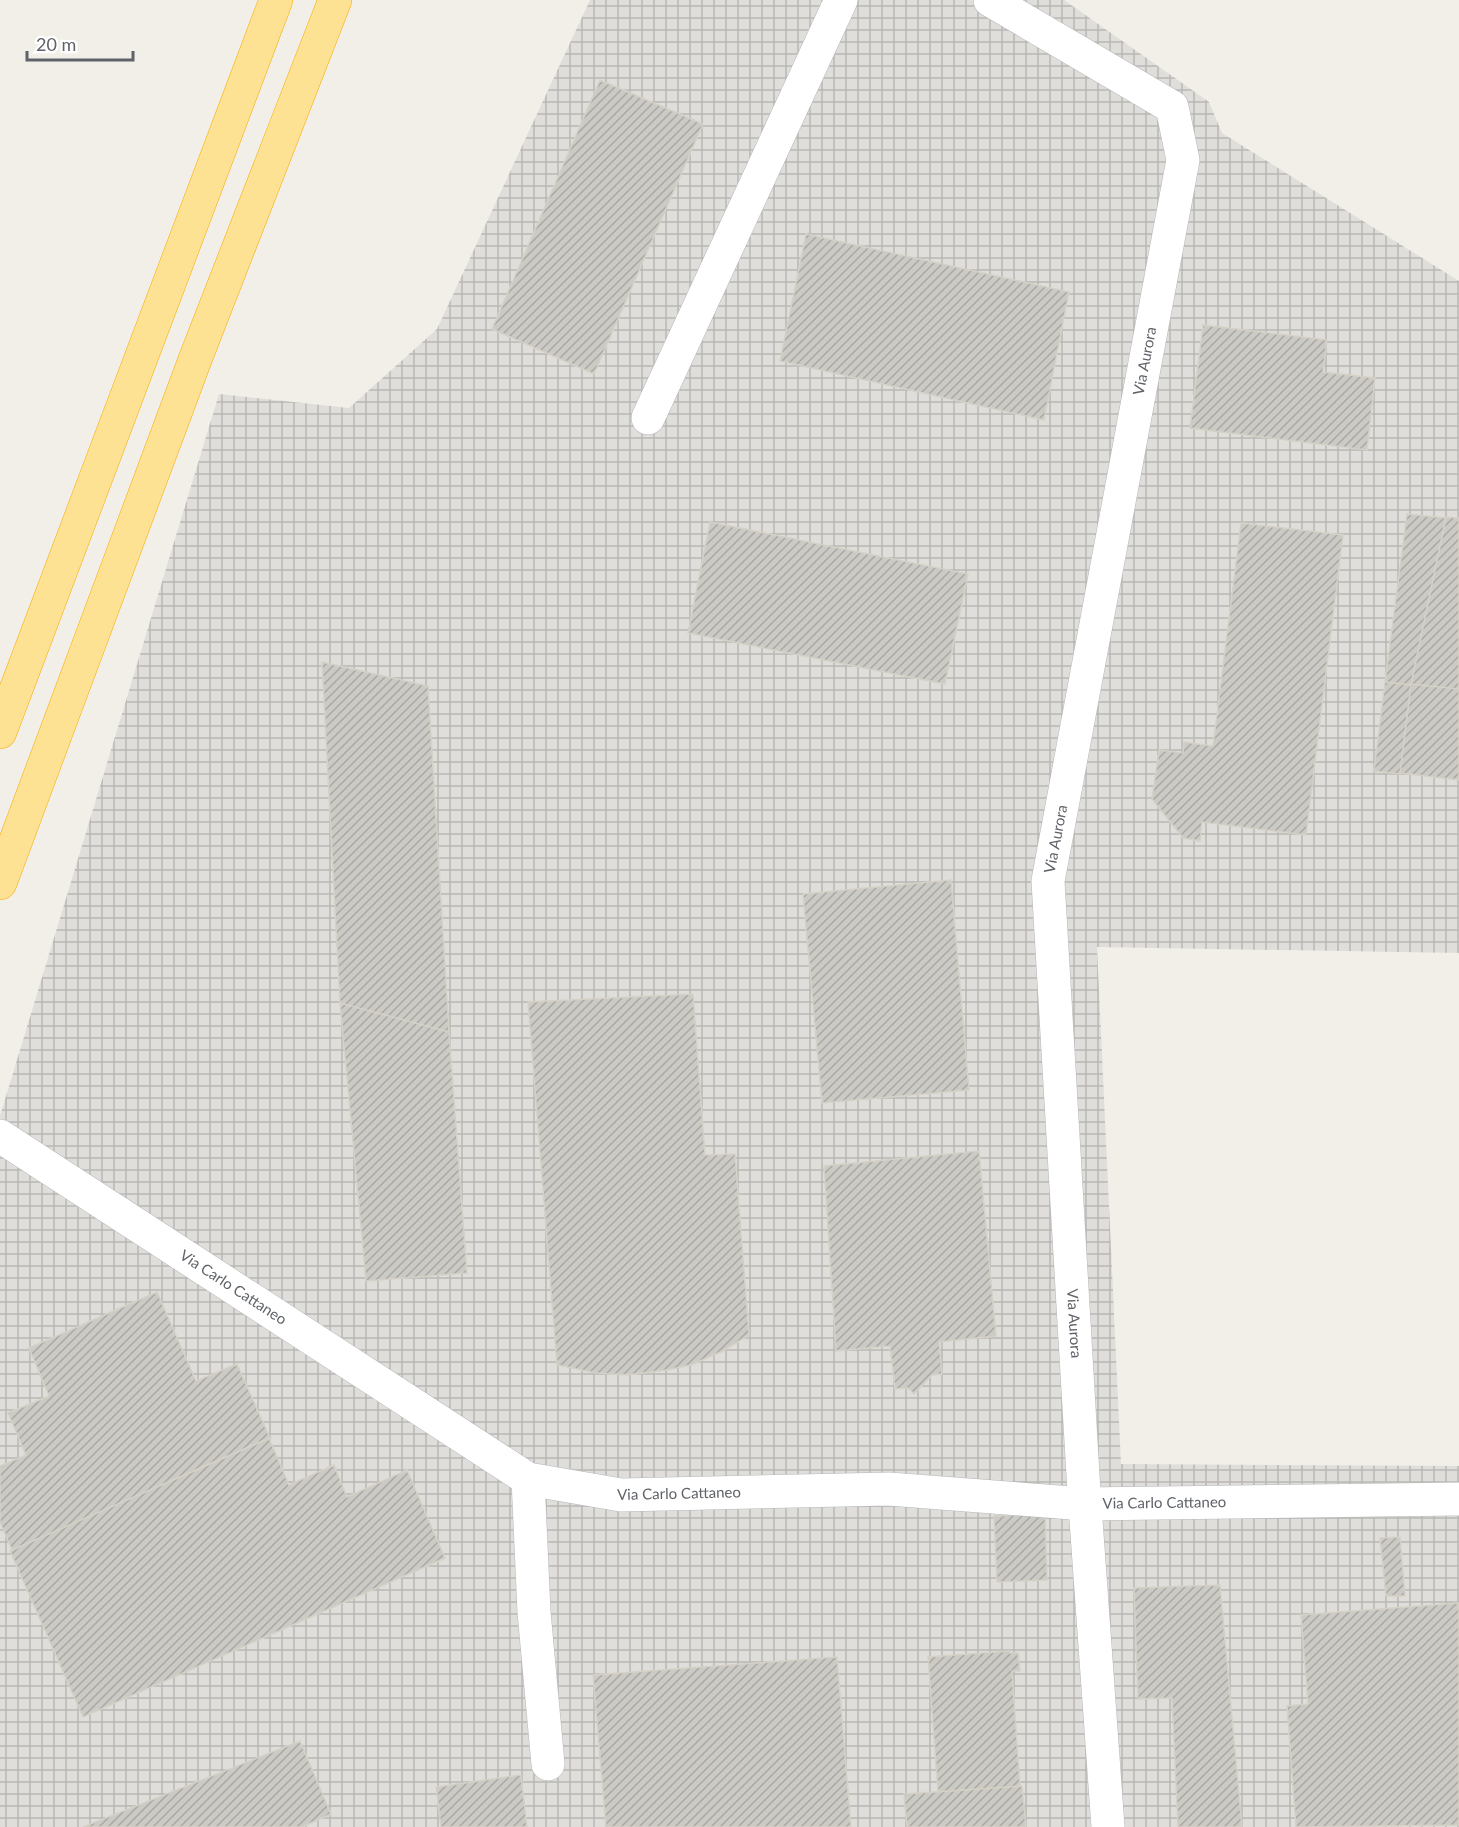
<svg xmlns="http://www.w3.org/2000/svg" width="1459" height="1827" font-family="Lato,sans-serif">
<style>
.industrial{fill:url(#industrial-grid)}
.building{fill:url(#building-hatch);stroke:#d6d1c6;stroke-width:1.5}
.lines{fill:none;stroke-linecap:round;stroke-linejoin:round}
.minor-casing{stroke:#b5b8bc;stroke-width:34}
.highway-casing{stroke:#f9ab00;stroke-width:34}
.minor{stroke:#fff;stroke-width:33}
.highway{stroke:#fde293;stroke-width:33}
.labels{text-anchor:middle;stroke-width:6;stroke-linejoin:round;paint-order:stroke}
.street-label{font-size:15px;fill:#5f6368;stroke:#fff}
</style>
<defs>
<pattern id="industrial-grid" width="8" height="8" patternUnits="userSpaceOnUse" patternTransform="scale(1.5)"><rect width="8" height="8" fill="#e0deda"/><path d="M0 4h8M4 0v8" fill="none" stroke="#b9b8b5"/></pattern>
<pattern id="building-hatch" width="6" height="6" patternUnits="userSpaceOnUse" patternTransform="scale(1.5)"><rect width="6" height="6" fill="#cccac5"/><path d="M-1 1l2-2M0 6l6-6M5 7l2-2" fill="none" stroke="#a9a8a4"/></pattern>
</defs>
<rect width="100%" height="100%" fill="#f1efe8"/>
<path class="industrial" d="M590,0H1064L1209,102L1222,133L1459,281V953L1097,947L1121,1464L1459,1466V1827H0V1116L219,394L349,408L437,329Z"/>
<path class="building" d="M600,80L703,124L594,374L492,329Z
M806,234L1069,292L1044,420L780,361Z
M1203,325L1327,340L1323,372L1375,378L1367,450L1190,428Z
M1407,514L1446,518L1411,685L1385,682Z
M1446,517L1459,518V689L1411,684Z
M710,522L968,574L945,684L688,633Z
M1241,523L1343,535L1306,835L1202,822L1200,841L1183,838L1152,799L1159,750L1183,753L1184,742L1213,746Z
M322,662L428,686L449,1032L340,1003Z
M1385,682L1411,685L1400,774L1374,771Z
M1411,684L1459,689V780L1400,773Z
M951,880L969,1090L822,1103L803,894Z
M693,994L705,1155L735,1154L749,1335L723,1351L691,1365L667,1370L627,1375L596,1373L557,1365L528,1002Z
M340,1003L449,1032L467,1273L366,1281Z
M979,1151L996,1336L939,1342L942,1374L932,1375L914,1394L908,1388L895,1389L890,1346L836,1351L824,1166Z
M157,1292L196,1381L237,1364L270,1438L12,1550L0,1522V1466L26,1455L8,1413L49,1396L29,1348Z
M269,1438L289,1485L334,1465L347,1497L407,1470L445,1558L83,1717L10,1551Z
M1045,1514L1047,1580L997,1582L994,1516Z
M1400,1537L1405,1596H1386L1380,1538Z
M1220,1585L1242,1827H1178L1172,1698L1138,1699L1134,1588Z
M1459,1603V1825L1296,1827L1287,1706L1308,1704L1301,1615Z
M1010,1651V1653H1018L1020,1671H1012L1020,1786L938,1792L928,1657Z
M837,1657L851,1827H606L593,1675Z
M300,1741L331,1814L302,1827H83Z
M521,1775L527,1827H441L436,1787Z
M1022,1786L1026,1827H907L904,1794Z"/>
<g class="lines">
<g class="minor-casing">
<g id="minor">
<path id="s1" d="M990,0L1172,107L1183,160L1048,881L1084,1492L1108,1827"/>
<path d="M648,418L841,0"/>
<path id="s2" d="M0,1136L528,1479L621,1495L889,1489L1085,1504L1459,1499"/>
<path d="M528,1479L534,1612L548,1764"/>
</g>
</g>
<g class="highway-casing">
<path id="highway" d="M0,732L276,0
M0,883L196,357L335,0"/>
</g>
<use href="#minor" class="minor"/>
<use href="#highway" class="highway"/>
</g>
<g class="labels">
<g class="street-label">
<text transform="translate(1145 361) rotate(-79)" y="5">Via Aurora</text>
<text transform="translate(1056 839) rotate(-79)" y="5">Via Aurora</text>
<text dy="5" stroke="none"><textPath href="#s2" startOffset="278">Via Carlo Cattaneo</textPath></text>
<text dy="5" stroke="none"><textPath href="#s1" startOffset="1442">Via Aurora</textPath></text>
<text dy="5" stroke="none"><textPath href="#s2" startOffset="782">Via Carlo Cattaneo</textPath></text>
<text dy="5" stroke="none"><textPath href="#s2" startOffset="1268">Via Carlo Cattaneo</textPath></text>
</g>
</g>
<path d="M27 51v9h106v-9" fill="none" stroke="#5f6368" stroke-width="3"/>
<text x="36" y="51" font-size="18" fill="#5f6368" stroke="#ffffff" stroke-width="4.5" paint-order="stroke">20 m</text>
</svg>
